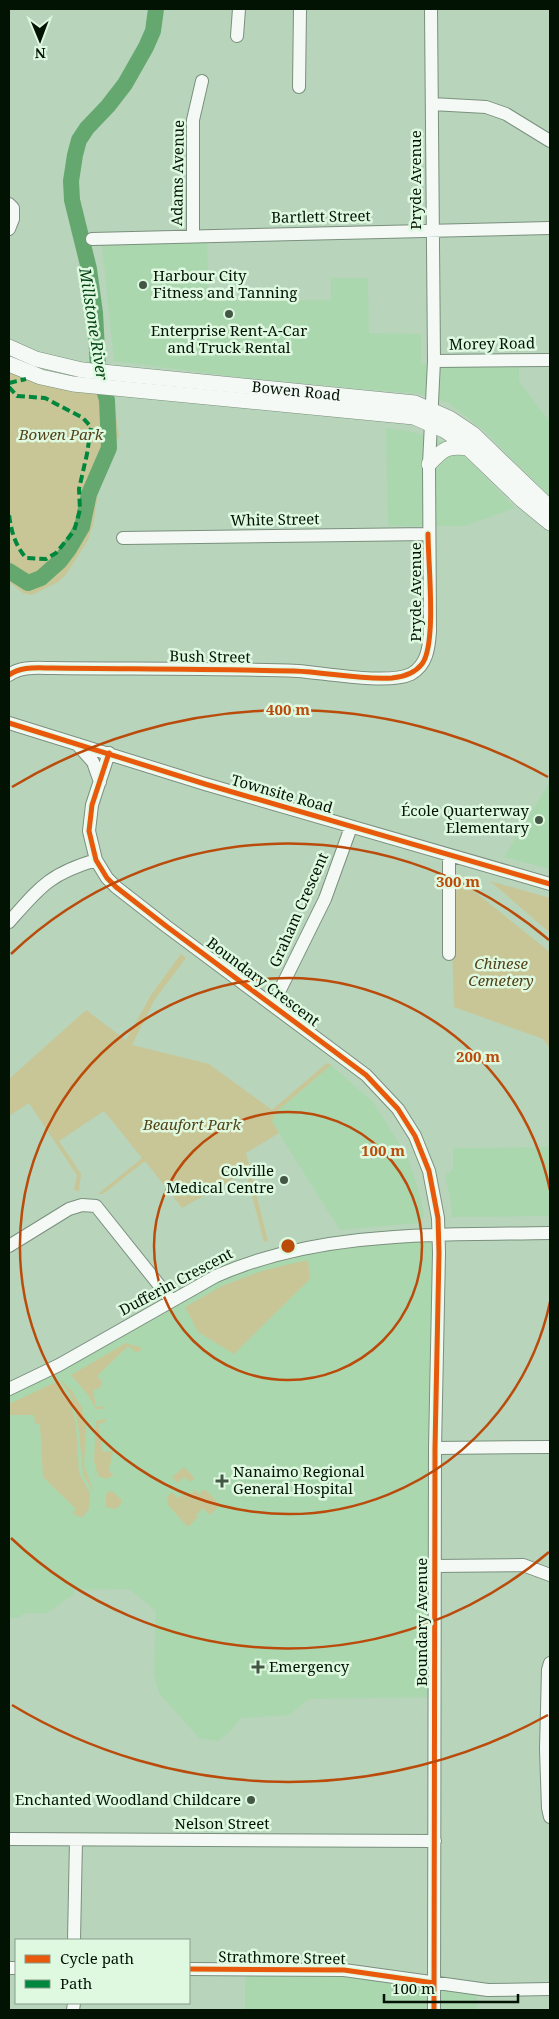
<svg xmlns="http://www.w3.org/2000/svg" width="559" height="2019" font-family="'Noto Serif',serif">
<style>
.built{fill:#abd7af}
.green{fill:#c8c696}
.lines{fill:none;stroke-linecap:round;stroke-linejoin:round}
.river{stroke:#65a86f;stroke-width:16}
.minor-casing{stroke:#7a907d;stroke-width:14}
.major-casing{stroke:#7a907d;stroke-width:16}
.minor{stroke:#f4f9f5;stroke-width:12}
.major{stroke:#f4f9f5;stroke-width:15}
.quiet{stroke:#00873e;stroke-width:4;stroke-dasharray:8 4;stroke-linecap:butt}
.cycleway-casing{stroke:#dff9e1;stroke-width:8}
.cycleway{stroke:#e8590c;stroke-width:5}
.ring{fill:none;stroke:#ba4b0a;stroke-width:2.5}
.poi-dot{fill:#425744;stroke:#dff9e1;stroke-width:2}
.labels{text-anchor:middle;stroke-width:5;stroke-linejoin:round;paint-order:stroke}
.street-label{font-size:15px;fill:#021304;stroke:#dff9e1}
.poi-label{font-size:15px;fill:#021304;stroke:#dff9e1;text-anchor:start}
.park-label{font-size:15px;font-style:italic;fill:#534217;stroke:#dff9e1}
.water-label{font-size:16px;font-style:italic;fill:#004011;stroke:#dff9e1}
.centre{fill:#ba4b0a;stroke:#dff9e1;stroke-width:2.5}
.ring-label{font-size:15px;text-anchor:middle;font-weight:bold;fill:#ba4b0a;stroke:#dff9e1;stroke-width:5;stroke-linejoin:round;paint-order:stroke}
</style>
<rect width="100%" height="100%" fill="#b8d4bb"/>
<path class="built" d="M207,241L209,301L331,300V278H368L369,333L421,334V364L519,366V381L550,422V497L484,431L449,403L420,394L245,378L114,361L102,245Z
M386,428L409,431L444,442L467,458L515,508L464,526H388Z
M550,782V869L504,857Z
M331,1065L373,1102L408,1157L421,1199L424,1216L418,1223L340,1230L271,1121L275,1113Z
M550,1147V1216L452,1217L450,1196L445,1177L453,1168V1148Z
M439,1235L435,1697L309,1699L289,1715L241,1718L230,1732L217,1741L199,1738L159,1693L154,1674L156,1611L129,1589L74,1590V1594L47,1613H25L20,1617L9,1618V1389L259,1259Z
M245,1971L344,1972L433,1984V2010H245Z
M436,1984L477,1990V2010H436Z"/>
<path class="green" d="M9,360L87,388H112L119,436L109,457L100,482L93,525L88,540L65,576L58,582L32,595L23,593L9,582Z
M450,872L550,952V1048L543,1039L454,1007Z
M490,881L550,898V933Z
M181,954L186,958L155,999L132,1045L209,1064L272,1110L327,1063L331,1065L275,1113L272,1121L279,1133L246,1153L268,1241L264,1242L246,1172L182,1208L145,1161L103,1194H98L142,1158L104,1111L59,1141L81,1174L79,1191L74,1190L77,1175L29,1103L9,1116V1079L86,1010L126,1040L151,995Z
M308,1260L310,1279L234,1354L198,1332L185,1307L222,1286L265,1270Z
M126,1343L142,1348L137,1353L128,1346L97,1376L102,1382L100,1388L93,1390L96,1407L103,1406L104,1409H96L88,1395L71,1375Z
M60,1380H61L73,1392L82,1408L86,1429L84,1466L94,1492L83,1475L79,1431L75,1410L70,1394Z
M58,1381L71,1404L76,1425L79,1473L90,1493L89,1509L83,1517H79L72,1513L76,1509L43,1477L40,1424H35L34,1415H9V1404Z
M105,1419L106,1422L98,1424L103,1452L113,1451L109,1471L114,1475L107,1479L98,1476L94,1461L96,1421Z
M184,1467L194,1477V1479L191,1482L184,1477L178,1483L172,1477Z
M194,1489L199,1494L203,1490H206L220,1505L210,1515L203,1508L196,1515L198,1517L188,1527L167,1504L169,1501L166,1498L172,1492L178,1498L185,1493L187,1496L190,1493L192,1494Z
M110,1491H112L122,1500L120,1506L115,1509L106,1507V1494Z"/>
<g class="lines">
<path class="river" d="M9,571L28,583L41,578L60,561L69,549L82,527L89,494L109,448L107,400L98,369L95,313L89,269L72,200L71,181L75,155L79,140L87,128L108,106L125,84L146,47L153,31L156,9"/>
<g class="minor-casing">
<path id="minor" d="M237,36L239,9
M299,87L300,9
M432,104L486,107L506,114L550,141
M9,204L13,208V219L9,229
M193,236V120L202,81
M92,239L550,228
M434,361L550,360
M123,538L428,534
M9,675C21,666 37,668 52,668C134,669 216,668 298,671C325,673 388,685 411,674C427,665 429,648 430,631L429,464L434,361L431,9
M9,723L205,784L550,884
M77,744L93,762L100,782
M109,753L92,805L89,831L96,860L107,878L116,887L166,926L366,1075L398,1109L415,1136L429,1171L438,1218L439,1253L435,1448L434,2010
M9,922C40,887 49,874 96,860
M449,954V855
M273,1004L325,899L351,827
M9,1246L69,1209L82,1205L96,1206L171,1300
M9,1389L59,1365L216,1276C320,1230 438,1235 550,1233
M435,1448L550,1447
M435,1566L523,1565L550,1575
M550,1663L548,1670L546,1749L548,1808L550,1817
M9,1839L435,1841
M74,1940L76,1840
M9,1968H16
M189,1969L344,1970L488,1990L550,1989
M73,2010L74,2003"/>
</g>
<g class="major-casing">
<g id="major">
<path id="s1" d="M9,347L36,359L82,370L415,403L449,418L473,434L550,508"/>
<path d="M9,364L41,377L73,384L414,417L444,430L462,442L522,500L550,523"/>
<path d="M429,464C443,449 448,445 469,448"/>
</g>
</g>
<use href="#minor" class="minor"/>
<use href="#major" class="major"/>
<path class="quiet" d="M9,383L26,379
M9,387L17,396L45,398L83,418L91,427L87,454L79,489L80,510L74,531L56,553L46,559L26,558C15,545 11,531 9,514"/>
<g class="cycleway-casing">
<path id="cycleway" d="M9,675C21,666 37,668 52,668C132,669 213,669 294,671C326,672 359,680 392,678C403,677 414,674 422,664C437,644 428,562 428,534
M9,723L205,784L550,884
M109,753L92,805L89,831L96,860L107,878L116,887L166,926L366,1075L398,1109L415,1136L429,1171L438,1218L439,1253L435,1448L434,2010
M189,1969L344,1970L434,1983"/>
</g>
<use href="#cycleway" class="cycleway"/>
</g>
<g class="ring">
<circle cx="288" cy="1246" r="134"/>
<path d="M550 1302A268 268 0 1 1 550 1190"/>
<path d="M549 1552A402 402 0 0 1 11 1538M11 954A402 402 0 0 1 549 940"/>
<path d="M548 1715A536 536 0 0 1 12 1705M12 787A536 536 0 0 1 548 777"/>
</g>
<g class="poi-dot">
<circle cx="143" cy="285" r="5"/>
<circle cx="229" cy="314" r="5"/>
<circle cx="539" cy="820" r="5"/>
<circle cx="284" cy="1180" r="5"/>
<path d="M219.5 1473.5h5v5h5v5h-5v5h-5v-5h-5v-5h5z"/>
<path d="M255.5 1659.5h5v5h5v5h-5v5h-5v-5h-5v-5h5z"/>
<circle cx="251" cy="1800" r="5"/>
</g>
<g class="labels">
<g class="street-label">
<text transform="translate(178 173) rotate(-89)" y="5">Adams Avenue</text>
<text transform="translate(416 180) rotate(-90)" y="5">Pryde Avenue</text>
<text transform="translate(321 217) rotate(-1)" y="5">Bartlett Street</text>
<text transform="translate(492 344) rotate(-1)" y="5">Morey Road</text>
<text dy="5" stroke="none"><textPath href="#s1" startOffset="292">Bowen Road</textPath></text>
<text transform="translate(275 520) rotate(-1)" y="5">White Street</text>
<text transform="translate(416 592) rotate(-90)" y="5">Pryde Avenue</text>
<text transform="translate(210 657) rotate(1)" y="5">Bush Street</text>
<text transform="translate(282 794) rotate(16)" y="5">Townsite Road</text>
<text transform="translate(299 910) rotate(-66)" y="5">Graham Crescent</text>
<text transform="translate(263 982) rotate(37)" y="5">Boundary Crescent</text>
<text transform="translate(176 1282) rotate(-28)" y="5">Dufferin Crescent</text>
<text transform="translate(422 1622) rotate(-90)" y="5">Boundary Avenue</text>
<text x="222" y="1829">Nelson Street</text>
<text transform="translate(282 1958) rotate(1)" y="5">Strathmore Street</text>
</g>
<g class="poi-label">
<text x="153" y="281">Harbour City<tspan x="153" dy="17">Fitness and Tanning</tspan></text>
<text x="229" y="336" text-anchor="middle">Enterprise Rent-A-Car<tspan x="229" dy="17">and Truck Rental</tspan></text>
<text x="529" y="816" text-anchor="end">École Quarterway<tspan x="529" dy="17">Elementary</tspan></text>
<text x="274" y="1176" text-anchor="end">Colville<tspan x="274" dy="17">Medical Centre</tspan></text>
<text x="233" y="1477">Nanaimo Regional<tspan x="233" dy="17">General Hospital</tspan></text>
<text x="269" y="1672">Emergency</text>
<text x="241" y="1805" text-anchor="end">Enchanted Woodland Childcare</text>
</g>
<g class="park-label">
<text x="61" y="440">Bowen Park</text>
<text x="501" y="969">Chinese<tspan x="501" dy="17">Cemetery</tspan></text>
<text x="192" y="1130">Beaufort Park</text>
</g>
<g class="water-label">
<text transform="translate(94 324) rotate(81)" y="6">Millstone River</text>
</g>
</g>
<circle cx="288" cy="1246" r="8" class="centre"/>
<g class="ring-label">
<text x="288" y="715">400 m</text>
<text x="458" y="887">300 m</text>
<text x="478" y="1062">200 m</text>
<text x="383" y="1156">100 m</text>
</g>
<rect width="559" height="2019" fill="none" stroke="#021304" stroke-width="20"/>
<rect x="15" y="1939" width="175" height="65" fill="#dff9e1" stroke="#879d89"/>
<rect x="25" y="1955" width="25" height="8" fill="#e8590c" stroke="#879d89"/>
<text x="60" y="1964" font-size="15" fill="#021304">Cycle path</text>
<rect x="25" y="1980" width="25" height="8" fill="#00873e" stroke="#879d89"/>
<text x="60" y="1989" font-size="15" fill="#021304">Path</text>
<g transform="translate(40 40) rotate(179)" stroke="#dff9e1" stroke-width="4" paint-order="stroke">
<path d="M0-4L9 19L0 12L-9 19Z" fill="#021304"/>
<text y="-8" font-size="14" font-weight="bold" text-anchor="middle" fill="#021304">N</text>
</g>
<path d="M384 1994v8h134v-8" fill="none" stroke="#021304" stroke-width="2.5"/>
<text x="392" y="1994" font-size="15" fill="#021304" stroke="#dff9e1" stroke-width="4" paint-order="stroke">100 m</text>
</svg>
